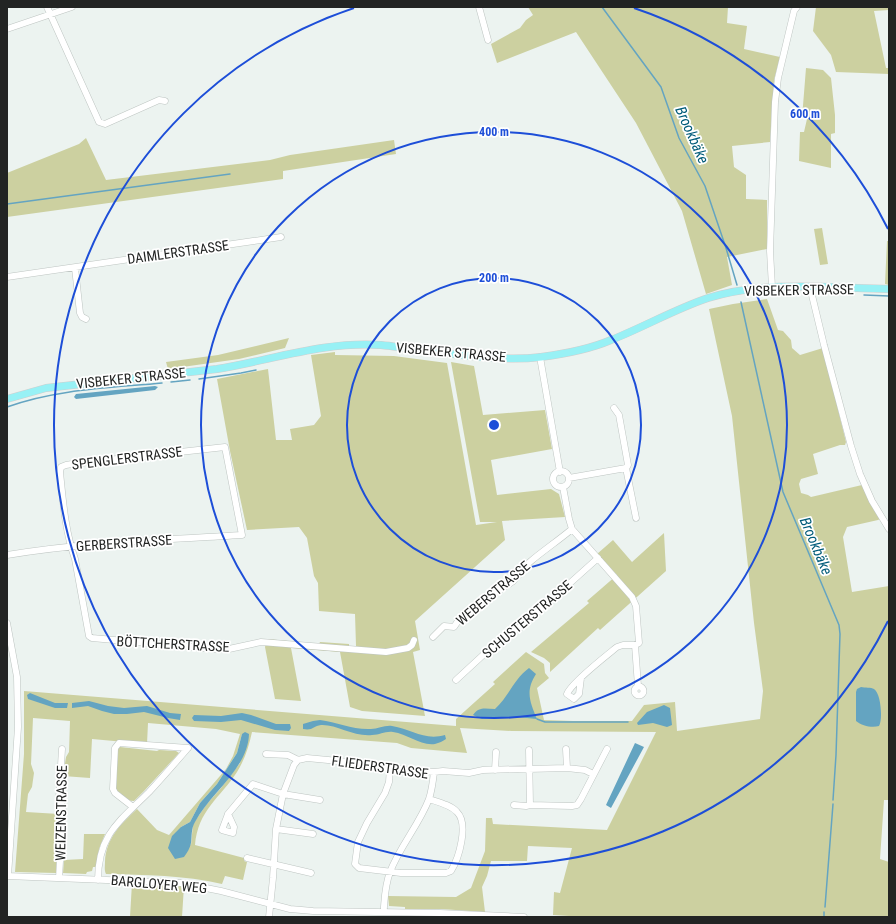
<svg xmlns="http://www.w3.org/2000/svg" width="896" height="924" font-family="'Roboto Condensed',sans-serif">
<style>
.green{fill:#ccd0a0;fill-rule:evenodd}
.water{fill:#64a4c1}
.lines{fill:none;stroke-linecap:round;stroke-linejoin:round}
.stream{stroke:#64a4c1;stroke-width:1.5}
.minor-casing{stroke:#bec5c2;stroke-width:7}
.major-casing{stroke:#cecfcf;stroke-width:8}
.minor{stroke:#fff;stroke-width:6}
.major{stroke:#98f1f5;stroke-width:7}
.ring{fill:none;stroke:#1d4ed8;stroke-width:2}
.labels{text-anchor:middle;stroke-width:3.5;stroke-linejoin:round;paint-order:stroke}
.street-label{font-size:14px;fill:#222423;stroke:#fff}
.water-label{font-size:15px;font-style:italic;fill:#015b79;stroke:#fff}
.centre{fill:#1d4ed8;stroke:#fff;stroke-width:2}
.ring-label{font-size:12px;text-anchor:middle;font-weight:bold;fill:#1d4ed8;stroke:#fff;stroke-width:3.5;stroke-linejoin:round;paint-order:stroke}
</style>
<rect width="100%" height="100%" fill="#ecf3f0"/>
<path class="green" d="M528,7H728L727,23L747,26L744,49L780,57L774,80L770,142L732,146L734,167L746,175V199L767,200V249L727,257L732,285L706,294L682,211L636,123L576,32L497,63L491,44L520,28L526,20L533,15Z
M816,7H889V10L874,11L886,68H889V74L836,72L831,55L813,31Z
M806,68L823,70L831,78L835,115V133L831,134V168L799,161L800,132H804L807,119L802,118Z
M86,138L106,180L270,160L290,155L394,140L396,154L283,171V179L7,217V173L79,144Z
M822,228L828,264L820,265L814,229Z
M887,241H889V285L885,284Z
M767,299L778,330L783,331L791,340L792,348L800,355L823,348L846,442L845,445H840L813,454L818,474L801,479L799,484L801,493L808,495L811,497L862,485L880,519L878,520L847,527L843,537L852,592L889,586V800H884L880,859L889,862V917H585L553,915L554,892L560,893L572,848L528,846L527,861H491L487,876L482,887L485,912L441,909H405V907L389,906L388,896L456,897L471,888L485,851L486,818H492L493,824L607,830L656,732L512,731L460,728L467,753L411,748L397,743L252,732C249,746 245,759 237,772C220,798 198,810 195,845L244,858V861L247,862L243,880L225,876L222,884C184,875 145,875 106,874C104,870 105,866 105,862C106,838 121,824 137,809L157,830L169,835L226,769L233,756L240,734L216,729L148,723L147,744L92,739L90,778L63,776L66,757L69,752L70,721L33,718L31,764L34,773L32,787L28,794L26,812L59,814L56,873L15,872L24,754V691L456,726V719L495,684L493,682L526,652L544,664L545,673L549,678L537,688L544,720L573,721H632L644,705L675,702L677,731L760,719L763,691L754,623L732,416L709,309L733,304ZM242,734L240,763L221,788L206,805L193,824L191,845L181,827L190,822L200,803L217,784L226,770L237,753Z
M289,338L285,348L239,359L168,369L166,362L218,355Z
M335,352V355L394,356L447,363L476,525L497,522H480L451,362L474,366L483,415L545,410L552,449L491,460L497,495L551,489L559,494L565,517L502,521L505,540L415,621L420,650L413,652L425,716L362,711L350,707L340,652L291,648L301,701L275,699L265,647L267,639L319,644L320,642L349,644V646H356L355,614L319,611L318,583L314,576L307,538L299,527L247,530L230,451L217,379L268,369L276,440H292L290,429L314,425L321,416L311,355Z
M664,533L666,571L600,630L598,628L550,672V663L544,658L531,652L589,603L587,601L617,575L597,554L613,540L632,562Z
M120,747L157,751L159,750L176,751L179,753L145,790L134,801C126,801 118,794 115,788L116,752Z
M84,834H105L99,849L97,867H93L92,871L87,872L86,874L63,873L64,860L83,859Z
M132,883L184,886L182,917H130Z"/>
<path class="water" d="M155,386L158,387L155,390L76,399L74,397L76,394Z
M529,668L536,674C525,691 530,702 537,719L517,717L482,719L477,717L473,715C479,706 486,709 495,709C509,696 514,679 529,668Z
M861,687C865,688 871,687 874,689C881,693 883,720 879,726C872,728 862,726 856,721V692L857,689Z
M30,693L55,703H68L67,708H55L28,699L27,695Z
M89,701L108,706L124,708L147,706L170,713L181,714L180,720L168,718L144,712L127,714H114L102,711L88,706L72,708V703Z
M664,705L670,708L672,725L667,727L653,723L638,725L637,723L647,712Z
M242,713L251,715L276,724H290L291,728L289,731L275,730L241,720L221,722L194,721L192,718L194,715L221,716Z
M320,720C337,722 353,730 371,729C378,729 385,725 392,726C412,729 424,741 445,735L446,739C443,741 439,743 435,744C420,746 408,734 393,732C385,731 380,735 372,735C354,737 336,724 321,725C313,726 313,731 303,729V724L313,721Z
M245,732L249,734C248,769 210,793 195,822C191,828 192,837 191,843C190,848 187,853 184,857L175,859L168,848L172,836L181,827L190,822L200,803L217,784L226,770L237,753L242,734Z
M635,743L644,747L611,808L606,805Z"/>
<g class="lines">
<path class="stream" d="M602,7L661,87L679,138L705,186L726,248L737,285
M7,204L230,174
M864,295L889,296
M741,302L783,492L839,625L840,634L836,755L833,800
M199,379L241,373L256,370
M171,382L190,380
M7,407C56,389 110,388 162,383
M537,719L545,722H628
M825,907L833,804
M824,917V912"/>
<g class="minor-casing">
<path id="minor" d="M47,7L99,122L105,124L159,100L165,101
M479,7L488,40
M7,29L72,7
M75,268L80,313L82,317L86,319
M7,277L281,237
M772,287L770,251L775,102L778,78L794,11L797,7
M810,287L824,345L851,446L860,474L872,501L889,529
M540,357L560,472
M614,408L619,415L628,465L626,468L636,518
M553 479a8 8 0 1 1 16 0a8 8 0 1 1-16 0Z
M569,478L626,468
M563,487L569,519L572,529L632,597L636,606L639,643L635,645L638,686
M7,555C84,542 164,540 242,535L225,447L72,464L66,465L61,467L60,472C63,501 65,531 75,559L89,636L92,638L214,649H229L261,642L386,652L408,648L412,645L414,640
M7,623L17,677L18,727L8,876
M433,637L444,626L454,627C468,604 491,597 512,582C520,575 524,567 531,561C544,550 559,540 572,529
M581,678L579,694L574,699L567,694C571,683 606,656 617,647L623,645H635
M456,680L507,633L521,627L598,558
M634.5 691a4.5 4.5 0 1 1 9 0a4.5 4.5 0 1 1-9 0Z
M566,749L567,768
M529,750L530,805L572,806L577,805L581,799L607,749
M266,754L288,755L298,760
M298,760L307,758L349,762L365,766L434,772L443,771L469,773L483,770L567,768L585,770L593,774
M390,768L389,782L385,793L367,823L358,842L355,864L359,868L401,873H446L451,871C459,858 469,824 457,812C451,805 438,802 429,799
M495,770L496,752
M514,805L526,806L530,805
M133,807L115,793L113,789L115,748L119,743L188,748
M228,814L234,827L233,833L222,830L228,814L253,784L283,794L320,800
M276,829L313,834
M247,858L311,873
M7,876L181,883L221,891L290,909L313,911L440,913L524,917
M59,878L63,810L59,798L62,749
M98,880C98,834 120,821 149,792C162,778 175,763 188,748
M269,917L273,878L276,829L283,794L294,765L298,760
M383,917C385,901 384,888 390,872C400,846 419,825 429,799C432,790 433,781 434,772"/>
</g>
<g class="major-casing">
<path id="major" d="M7,399L46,388L217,369C272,360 325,341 381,345C431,350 492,363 541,357C564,354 590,349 611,340C644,327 675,309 708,298C766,280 830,288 889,289"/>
</g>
<use href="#minor" class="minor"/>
<use href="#major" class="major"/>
</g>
<g class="ring">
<circle cx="494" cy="425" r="147"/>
<circle cx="494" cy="425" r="293"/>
<path d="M888 621A440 440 0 1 1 354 8M634 8A440 440 0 0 1 888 229"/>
</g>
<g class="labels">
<g class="street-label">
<text transform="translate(178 252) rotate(-8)" y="5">DAIMLERSTRASSE</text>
<text transform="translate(799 290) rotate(-1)" y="5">VISBEKER STRASSE</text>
<text transform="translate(451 352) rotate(5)" y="5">VISBEKER STRASSE</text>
<text transform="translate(131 378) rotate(-6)" y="5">VISBEKER STRASSE</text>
<text transform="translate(127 458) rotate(-7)" y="5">SPENGLERSTRASSE</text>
<text transform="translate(124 543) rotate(-4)" y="5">GERBERSTRASSE</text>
<text transform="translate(493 593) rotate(-40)" y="5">WEBERSTRASSE</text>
<text transform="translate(527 619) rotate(-40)" y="5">SCHUSTERSTRASSE</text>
<text transform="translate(173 644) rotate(3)" y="5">BÖTTCHERSTRASSE</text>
<text transform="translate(380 767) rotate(8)" y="5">FLIEDERSTRASSE</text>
<text transform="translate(61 813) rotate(-89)" y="5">WEIZENSTRASSE</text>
<text transform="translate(159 884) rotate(5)" y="5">BARGLOYER WEG</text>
</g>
<g class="water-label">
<text transform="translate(692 135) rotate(66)" y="5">Brookbäke</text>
<text transform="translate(816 546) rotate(67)" y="5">Brookbäke</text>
</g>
</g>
<circle cx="494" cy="425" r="6" class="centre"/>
<g class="ring-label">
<text x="805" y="118">600 m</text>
<text x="494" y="136">400 m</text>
<text x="494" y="282">200 m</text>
</g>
<rect width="896" height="924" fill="none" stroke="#222423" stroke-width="16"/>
</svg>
